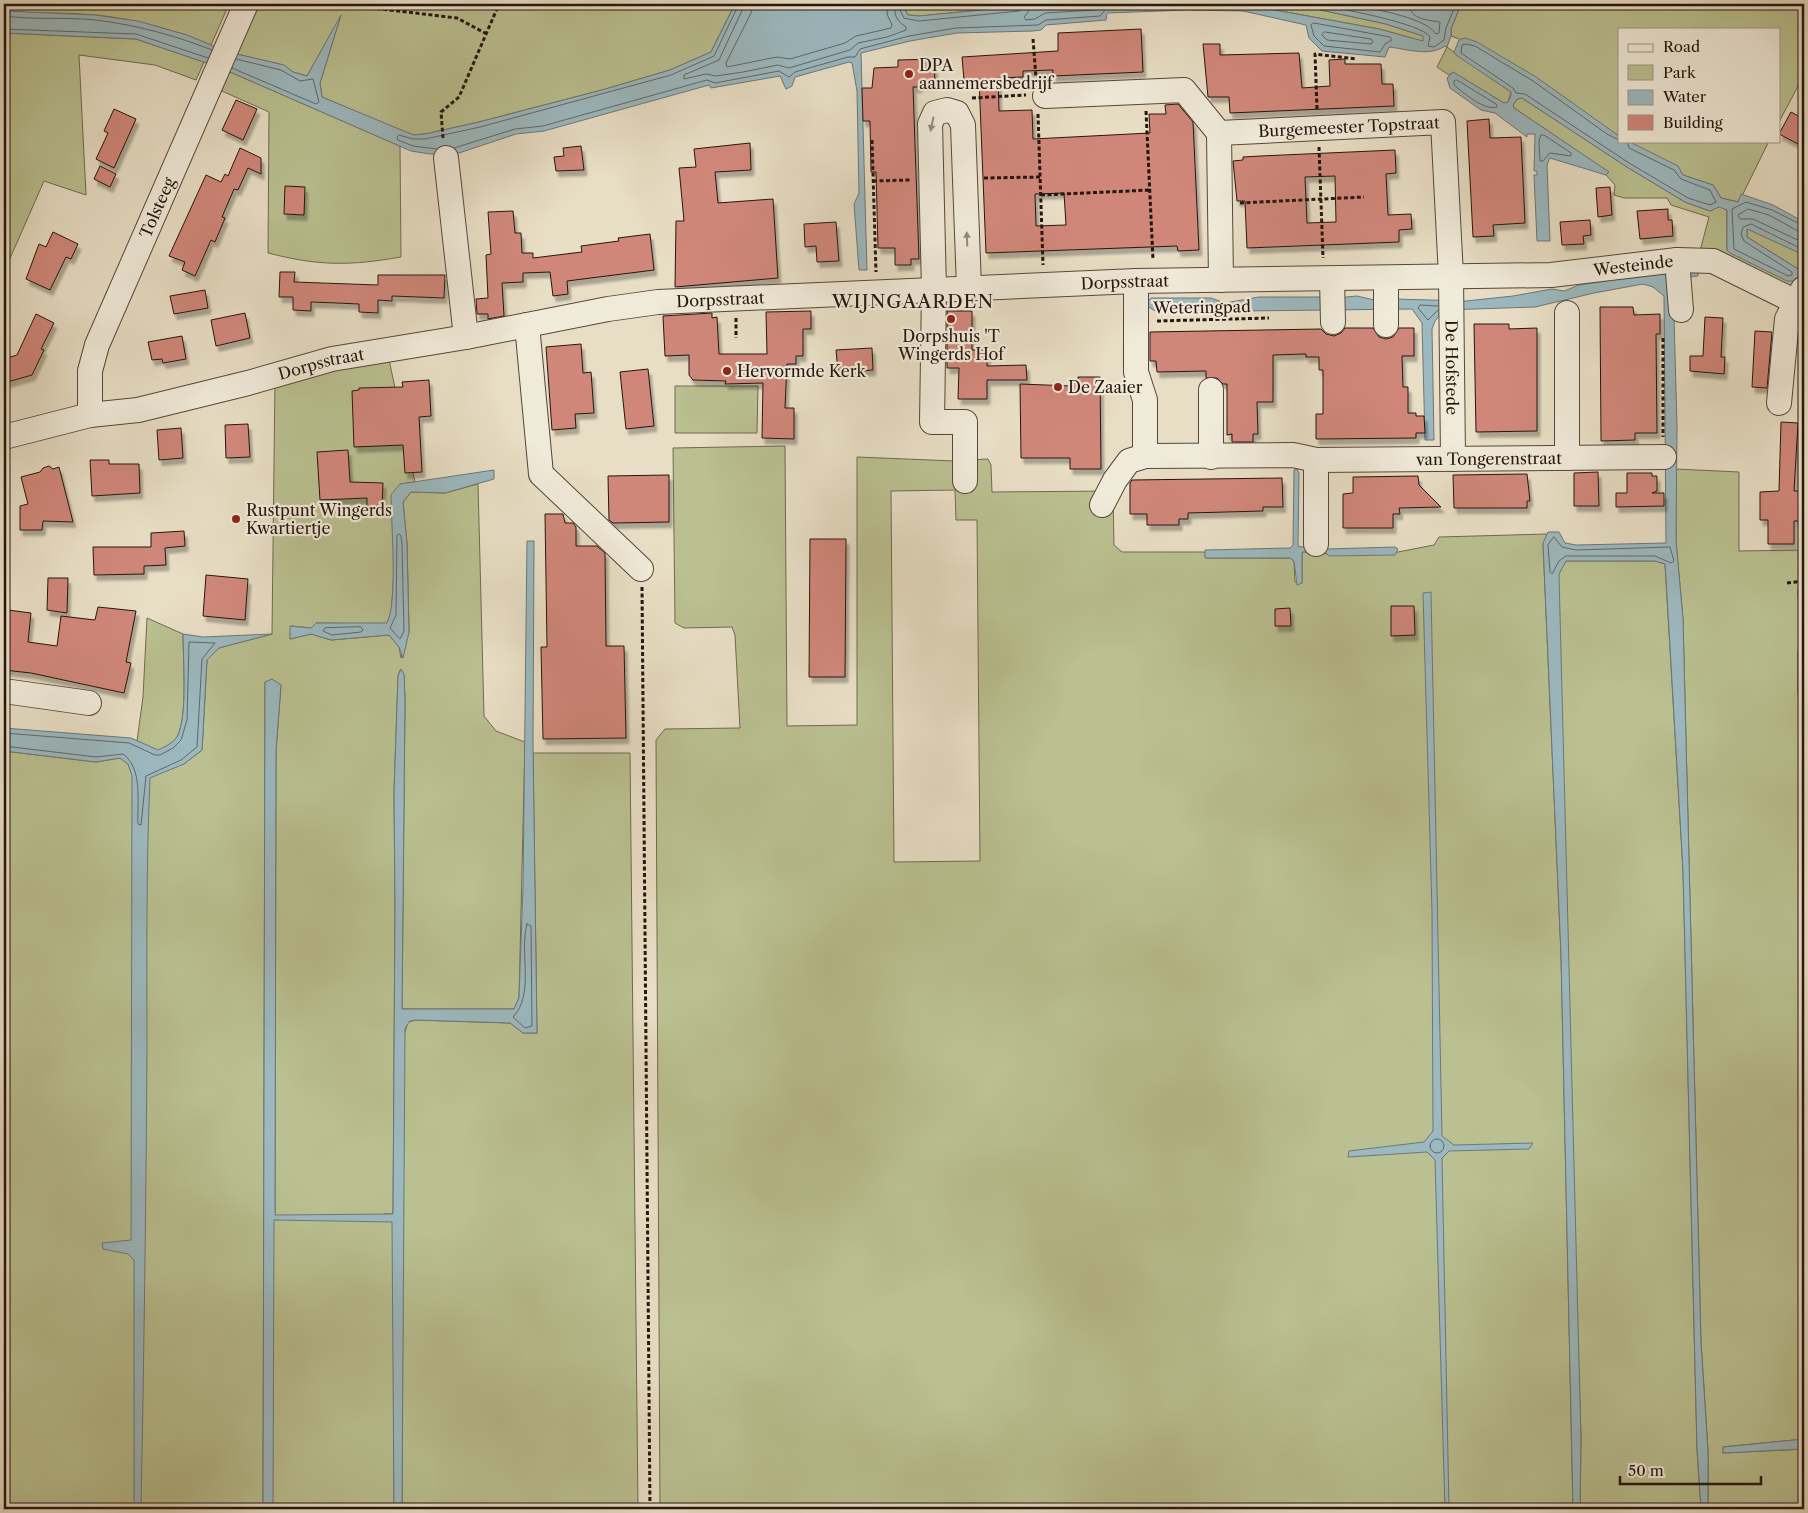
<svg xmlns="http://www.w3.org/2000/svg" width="1808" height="1513" font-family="'Libre Caslon Text',serif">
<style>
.green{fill:#bac091;stroke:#706a50;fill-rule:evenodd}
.water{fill:#9cb9c0;stroke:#6d7779}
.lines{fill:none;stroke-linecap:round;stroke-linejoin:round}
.shore{stroke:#616767;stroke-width:1}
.building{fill:#d0877a;stroke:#26150e;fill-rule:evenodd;filter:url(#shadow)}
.minor-casing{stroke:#56473c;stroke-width:26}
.path{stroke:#26150e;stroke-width:3;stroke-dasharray:4 2.5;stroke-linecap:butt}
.minor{stroke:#f0ead9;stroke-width:24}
.oneway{fill:#958a7e}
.poi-dot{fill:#8f2418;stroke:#f0ead9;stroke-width:2}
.labels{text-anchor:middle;stroke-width:4.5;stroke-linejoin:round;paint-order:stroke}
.poi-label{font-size:16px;fill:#26150e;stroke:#f0ead9;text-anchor:start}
.street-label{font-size:16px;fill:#26150e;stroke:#f0ead9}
.quarter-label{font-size:19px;letter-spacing:1px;fill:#26150e;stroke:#f0ead9}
</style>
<defs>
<filter id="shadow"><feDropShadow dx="3" dy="5.5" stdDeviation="1" flood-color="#0004"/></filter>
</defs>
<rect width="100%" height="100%" fill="#e8dec5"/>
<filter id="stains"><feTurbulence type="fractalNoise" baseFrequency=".004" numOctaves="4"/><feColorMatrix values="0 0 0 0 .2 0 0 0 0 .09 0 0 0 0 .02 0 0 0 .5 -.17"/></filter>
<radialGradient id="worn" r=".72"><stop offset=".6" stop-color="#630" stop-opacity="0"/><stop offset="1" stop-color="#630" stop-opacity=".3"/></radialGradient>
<path class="green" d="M4,4H229L211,45C174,30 136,19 96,15C66,12 34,14 4,11Z
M249,4H735L711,52L670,70L602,90L479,122L425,134L414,135L399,130L322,97L320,83L340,18L307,76L293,72L283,65L228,52Z
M912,4H1043L919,16L908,15L905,9Z
M1242,4H1293L1386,24L1423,36L1425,39L1422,41L1379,29Z
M1461,4H1804V75L1779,122V29H1619V136L1462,40L1451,36V29Z
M4,33L136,39L204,62L196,80L155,65L79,55L86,195L44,181L4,272Z
M1447,47L1511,92L1508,102L1504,103L1453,72L1449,75L1437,67Z
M221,68L400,146L401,257C349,266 319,266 268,253L269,112L213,87Z
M1522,98L1627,167L1685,202L1710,211L1719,206L1727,210V250L1798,269L1747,237V229H1749L1804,255V295L1700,251L1709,217L1671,205L1667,198H1624L1614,195L1615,185L1606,175L1608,172L1514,108L1513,105L1517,99Z
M1628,141H1769L1739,202L1721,198L1713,185L1683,175Z
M388,355L415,482L400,484L391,615L386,624L316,623L311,628L291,626L290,639L311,634L331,640L389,635L399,647L401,658L409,632L407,544L403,502L411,492L445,493L478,484L484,716L496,731L525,742L519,998L514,1009H402L405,700L404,675L400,670L398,676L394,792L395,904L393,1214H384L394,1215V1509H270V1214L275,1213L276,751L281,685L272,680L265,682L263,1509H4V751L96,762L120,758L128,764H184L202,750L207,660L219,648L272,634L275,379Z
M675,386H758L757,433H675Z
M785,446L787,726L857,725V457L955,461L988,459L991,465L992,492L1113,491L1114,545L1122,552H1205L1206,558H1290L1294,561L1295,582L1302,583V552H1325L1326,554L1398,552L1434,545L1439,537L1548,534L1543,544L1561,955L1573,1509H660L656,740L665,729L740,728L735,635L732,627L684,628L675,623L673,448ZM955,490L956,520H977L980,861L894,862L891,491Z
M1676,469L1739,472V551L1804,550V589L1798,590L1800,633L1798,654V690L1804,783V1439L1723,1447V1453L1804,1449V1509H1708V1451L1701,1342L1683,619L1676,542Z
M1552,549L1559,572L1566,561H1655L1665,564L1683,870L1697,1449L1701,1509H1580L1581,1439Z
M147,618L183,634C183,659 188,717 177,737C172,744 165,747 158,751L137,741L143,697Z
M533,753H630L638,1509H402L404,1035L408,1022L416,1020L510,1023L523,1033H537Z"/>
<path class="water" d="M735,4H917L905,10L908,15L919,16L1043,4H1242L1379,29L1423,41V36L1386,24L1293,4H1411L1439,9L1444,4H1461L1451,29V36L1447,47L1445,46C1429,57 1407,49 1389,47L1385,57L1322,51L1309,38L1306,25L1243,11L1188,10L1107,13L1106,20L1046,25L1041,30L1033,31L957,33L910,41L861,53L867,270H859L854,204L859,193L857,91L852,63L849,62L795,77L792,86L786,89L780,76L711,88L709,85L544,131L516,134L459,153L430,154L411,151L221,68L136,39L4,33V11L95,15L138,21L187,35L228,52L284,65L293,72L307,76L341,15L320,83L322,97L399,129L414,135L425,134L479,122L602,90L670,70L711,52Z
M1465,38L1477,42L1536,77L1619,136V141H1628L1678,166L1683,175L1713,185L1721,198L1738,202L1741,194L1773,205L1804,222V255L1747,229V237L1798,269L1800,272L1796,281H1787L1730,253L1727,250V210L1719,207L1710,211L1685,202L1627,167L1522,98L1517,99L1513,105L1514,108L1609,172L1606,175L1550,158L1547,165L1550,241H1537L1534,175H1537V171H1534L1535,134H1527V137L1495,113L1481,110L1450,88L1447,78L1453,72L1504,103L1508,102L1511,96V92L1456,55L1454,52L1459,40Z
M1671,271L1698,272V276L1674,278L1673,280L1677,427L1676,541L1683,619L1701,1342L1708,1451V1509H1701L1697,1449L1683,870L1666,578L1665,564L1655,561H1566L1559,574L1581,1439L1580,1509H1573L1561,955L1543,543L1548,532H1559L1565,543L1576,545L1666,543L1664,296L1653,287L1643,284L1594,293L1535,307L1444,310L1435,321L1432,329L1434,440H1425L1422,323L1412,309L1157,312L1147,306L1148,301L1151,298H1211L1225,303L1259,297H1322L1339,300L1346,297L1357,296L1379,301L1394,299L1466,301L1513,296L1552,289L1564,291L1579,285Z
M1297,469L1299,473L1298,546L1311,549V552H1302V583L1297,585L1294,561L1290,558H1205V550L1290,548L1293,545L1294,470Z
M494,470V479L445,493L411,492L403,502L407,544L409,632L403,658L399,647L389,635L331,640L311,634L290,639V626L311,628L316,623H387C398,601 391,523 391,495L400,484Z
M527,541H534L533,743L537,1033H523L510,1023L416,1020L410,1021L405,1028L402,1509H394L392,1222L274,1220L273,1509H263L265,682L272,679L281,685L276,751L275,1215L393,1214L395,904L394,792L398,676L401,669L404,674L405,700L402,1009H514L519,998L523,887Z
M1395,547L1398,549L1395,555L1329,556L1325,552L1327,549Z
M1804,589V783L1798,690V654L1800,633L1798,590Z
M1431,592L1442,1136L1454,1145L1533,1143L1529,1149L1449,1151L1442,1158L1449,1509H1445L1435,1160L1427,1152L1348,1157L1349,1151L1424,1142L1433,1131L1432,911L1423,593Z
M183,634L203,637L272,634L219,648L207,660L202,750L184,764L150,778C146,869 147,960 147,1051C146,1204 144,1356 141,1509H134V1260L128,1254L103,1249L102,1243L131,1240L132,776L128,764L120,758L96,762L4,751V728L131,738L158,750C164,747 172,744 177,737C188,717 183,659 183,634Z
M1804,1439V1449L1723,1453V1447Z"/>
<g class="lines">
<path class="shore" d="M745,4L719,60L684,75V79L706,74L716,76L743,72L778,65L789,68L850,50L858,43L887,37L906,30V27C898,22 892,14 896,4
M753,4L751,13L726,63L727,67L777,57L790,59L845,43L856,36L891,28L892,25L887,14L888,4
M904,4L900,10L904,18L919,21L1019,11L1023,8L1024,4
M1030,4L1029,11L1024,17L1026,20L1035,19L1045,13L1095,10L1101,4
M1317,4C1336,8 1422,23 1430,37L1428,46L1434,47L1444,40L1446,28L1456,4
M1346,4C1367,8 1424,16 1436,34L1439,33L1440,22C1428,20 1410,20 1409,4
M4,16C34,20 66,17 96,20C136,25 174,35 212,50
M1314,23L1390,37L1392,40L1385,44L1380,52L1324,46L1314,36L1311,25Z
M4,29L136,34L208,58
M1325,32L1371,39L1373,42L1371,44L1327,40L1322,35Z
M232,68L316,104L319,102L313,79L300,81L281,70L236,59
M1457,80L1496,104L1497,107C1484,111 1464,93 1454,85V81Z
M1541,135H1544L1571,153V156L1550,153L1543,161H1540L1539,143Z
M1619,140L1607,134L1533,81L1475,46L1466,44L1462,45L1461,53L1513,88L1516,93L1525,94L1629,163L1688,198L1710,205L1716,202L1710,190L1681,179L1674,170L1629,148L1627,141
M454,148L515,129L543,126L707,80L715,83L779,71L789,77L795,72L848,57H855L860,49L909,36L956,28L1038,25L1046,20L1100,16L1107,8L1187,5L1246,7L1249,4
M437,149L413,146L398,140L397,137L399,135L413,139H425L480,127L671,75L714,56L739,4
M1804,226L1772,210L1746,202L1732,209L1734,249L1788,276L1792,275V272L1744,241L1741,234L1743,227L1751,224L1804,250
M1804,232L1798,231L1769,215L1748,209L1738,215L1740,219H1753L1804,243
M1438,306L1420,305L1418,308L1428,320L1438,310
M399,534L401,536L402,545L404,631L400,639L390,628L396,615L397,536Z
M1554,537L1562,547L1576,550L1670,547L1674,561L1671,563L1655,556H1566L1559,561L1552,574L1550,572L1548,545Z
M361,627L363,630L361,632L332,635L323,631L325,628Z
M1804,643V709
M4,733L129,743L155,755H160L173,748L181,740L187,720L189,642L215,643L202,659L197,747L181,760L146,776L141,825L138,824C137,800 143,769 123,754L96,757L4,746
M527,924L531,926L532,1026L525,1028L513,1017C535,994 519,953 527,924Z
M1430 1146a7 7 0 1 1 14 0a7 7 0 1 1-14 0Z"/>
</g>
<path class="building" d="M1141,29L1143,72L1053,76V70L1023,71V77L998,78L999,111L1032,110L1033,139L1150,133L1149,114H1166L1165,105L1178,104L1193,122L1199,250L1178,251L1177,246L986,253L979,79L964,80L962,57L1058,51V33ZM1064,193L1066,225L1036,226L1035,194Z
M1203,44H1220V55L1299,53L1302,88L1330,86L1329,60L1345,59V64H1381L1382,84H1393L1394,106L1230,113L1229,97H1208Z
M934,59L935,84H919V87H913L919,259H911V265H895V248H878L876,172H871L870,121H863L862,88H872L874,68L898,67V60Z
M236,100L257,109L243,140L222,130Z
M114,109L136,119L114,168L96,159L108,133L104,131Z
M1791,112L1804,119V147L1779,134Z
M1489,119L1490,138L1521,137L1525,223L1493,225L1494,236L1473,237L1467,121Z
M750,143L751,170L715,172L718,203L773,199L778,278L675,287L676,221H684L679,168L696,167L694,149Z
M581,146L584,170L556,171L554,157L564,156L563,148Z
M240,148L261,158V174L248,168L238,190L234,189L222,217L225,218L215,242L211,240L195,276L182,270L185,262L169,256L206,175L221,182L225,174L228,176Z
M1395,150L1396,173L1386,174L1388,215L1411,214L1412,229L1399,230V242L1247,248L1245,201H1237L1233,161L1243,160V157L1261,156ZM1335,176L1336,222L1307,223L1305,177Z
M100,166L116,174L110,187L94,179Z
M285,186L305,187L304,215L284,214Z
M1610,187L1612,215L1598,217L1596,188Z
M1668,209V220H1672L1673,236L1640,239L1637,211Z
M513,211L515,233H521L522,253H533V258L582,252L581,246L619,241L618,238L650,234L654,270L567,281L568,294L553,296L550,272L523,273V282L502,283L504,316L488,319V314H477L476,299L488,298L486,255L491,254L488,212Z
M1590,220L1591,235L1583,236L1584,244L1562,245L1560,222Z
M836,222L839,261L817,262L816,246L805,247L804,224Z
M53,232L78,244L71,259L66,257L50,290L26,279L39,244L46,247Z
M280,272H295L294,282L378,285V275H445L444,298L392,296V301L378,300V313L359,312V304L337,303L311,302V311L293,310V297H279Z
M205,290L208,308L174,314L170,296Z
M1600,307H1633L1634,315L1660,314V334H1656L1657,433H1635V440L1601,441Z
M811,311V329H803V356H796V364H787L785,408H794V439L762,438L763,383L725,384L726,381L693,380L689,375V355L665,356L663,316L712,313V318L717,317L719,354H767L766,312Z
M947,311H972V350H987V366L1026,365L1027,380H987V399H958L959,368H947Z
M245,313L250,338L216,346L211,320Z
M36,314L54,323L41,349L44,350L32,375L4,383V359L17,355Z
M1705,317L1723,318L1721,357H1725L1724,374L1690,371V356H1703Z
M1474,324H1509V329L1537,328V431L1476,432Z
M1345,328H1373L1379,337L1386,339L1393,337L1399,328H1414V356H1402L1403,387H1408V413H1416V416H1424L1425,433H1416V438L1316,439V414H1323V370H1319V357H1306V354L1273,355V402H1257L1258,434H1253V442H1232V434L1227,435V384H1223L1217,378H1206V371L1157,372L1156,361H1150V332L1321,329L1326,334L1334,336L1341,333Z
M1755,331L1772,332L1767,388L1752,387Z
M182,336L186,359L163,363L162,359L152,360L148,342Z
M581,344L583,373L591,372L594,413L575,414L576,428L552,430L546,347Z
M872,348L873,370L838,373L836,350Z
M648,369L654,426L626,429L620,372Z
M1078,377H1100L1101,469H1070V458H1021L1020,384L1071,386V380H1078Z
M429,380L431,416L419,417L422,472L405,473L403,445L354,447L352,391L359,390V388L403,387L402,382Z
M1781,422L1798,423L1794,491H1804V521H1794V544H1768V520H1760V492L1779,491Z
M248,424L250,457L226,458L225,425Z
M181,428L183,458L159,460L157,430Z
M348,450L350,482L383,483L382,507L367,506V498L320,500L317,452Z
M90,460H109V464H139L140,493L92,496Z
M49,466L53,469L59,467L73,522L43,521L42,530H20V506L28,504L21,477L40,472L43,468Z
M1598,472L1599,506H1574V473Z
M1627,473H1652V476H1657V491L1652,493H1664V506L1616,507V493H1627Z
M1527,474L1530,501H1527V508H1454L1453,475Z
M669,475V522L613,523L609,520L608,476Z
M1418,476L1419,485L1441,507L1399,508L1400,514H1393V528H1343V494L1353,493V477Z
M1282,478L1283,507H1263V511L1188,513V519H1179V525H1147V514H1130V483L1132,480Z
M545,514H563L565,523H573L576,527V546H597L605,553L606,646H624L626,738L543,739L541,647H547Z
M184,531L185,546L165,548L166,565L144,566V574L94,575L93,547H151V533Z
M810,539H846L845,677H809Z
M206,575L248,579L245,620L203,616Z
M48,578H68L67,613L47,610Z
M1391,606H1414L1415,635L1391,636Z
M98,607L136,611L126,662L131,663L124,693L31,673L4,670V639L8,610L31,613L28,642L57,646L61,616L95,620Z
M1290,608L1291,626H1275V609Z"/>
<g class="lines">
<g class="minor-casing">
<g id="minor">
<path d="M1045,96L1184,90L1219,133L1221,280"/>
<path id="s1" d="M1219,133L1443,122L1451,276L1453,459"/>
<path d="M446,158L466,337"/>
<path d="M1677,260L1681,310"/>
<path d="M1332,279L1333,322"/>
<path d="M1386,279V325"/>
<path id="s2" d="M1136,281V372L1145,400V456L1293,455L1316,460L1664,457"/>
<path d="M1567,313V458"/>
<path d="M527,325L541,474L641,569"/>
<path d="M1211,390V457"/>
<path d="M1779,403L1787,319L1803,289"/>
<path id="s3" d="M90,415V371L97,345L246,4"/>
<path id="s4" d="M4,437L90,415L138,410L248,383L332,359L466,337L608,309L658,302L1136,281L1551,275L1677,260L1713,261L1804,306"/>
<path d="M965,481V422H932L934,290L930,124L935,113L947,110L957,113L963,125L969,288"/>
<path d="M1102,505L1115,480L1129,461L1145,456"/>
<path d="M1316,544V460"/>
<path d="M4,691L89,703"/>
</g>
</g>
<path class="path" d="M338,4L457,18L485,33
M1033,39L1036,78
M972,98L1026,95
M1317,109L1315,54L1356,59
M1146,111L1153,260
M1038,114L1043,265
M443,138L441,112L459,97L499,4
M872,140L876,272
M1319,147L1323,258
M984,178L1041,177
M873,181L910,180
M1041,195L1150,190
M1240,203L1364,197
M736,318V338
M1157,321L1269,318
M1663,338V437
M1787,583L1804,581
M642,587L650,1509"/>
<use href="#minor" class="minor"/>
</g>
<defs><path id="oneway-solid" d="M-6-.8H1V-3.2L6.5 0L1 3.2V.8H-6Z" transform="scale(1.25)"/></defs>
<g class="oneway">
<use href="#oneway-solid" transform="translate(932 124) rotate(102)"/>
<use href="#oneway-solid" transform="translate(967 239) rotate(-92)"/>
</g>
<g class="poi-dot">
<circle cx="909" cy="74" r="5"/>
<circle cx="951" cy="319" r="5"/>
<circle cx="727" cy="371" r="5"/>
<circle cx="1058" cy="387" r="5"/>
<circle cx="236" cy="519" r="5"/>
</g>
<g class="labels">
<g class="poi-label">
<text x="919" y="71">DPA<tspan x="919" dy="18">aannemersbedrijf</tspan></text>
<text x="951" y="342" text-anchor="middle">Dorpshuis 'T<tspan x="951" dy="18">Wingerds Hof</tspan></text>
<text x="737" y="377">Hervormde Kerk</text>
<text x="1068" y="393">De Zaaier</text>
<text x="246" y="516">Rustpunt Wingerds<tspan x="246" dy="18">Kwartiertje</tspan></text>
</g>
<g class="street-label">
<text dy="6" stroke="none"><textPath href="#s1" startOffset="130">Burgemeester Topstraat</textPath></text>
<text dy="6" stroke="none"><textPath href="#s3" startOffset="221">Tolsteeg</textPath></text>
<text dy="6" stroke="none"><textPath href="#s4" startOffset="1645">Westeinde</textPath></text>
<text dy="6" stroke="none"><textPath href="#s4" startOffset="1136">Dorpsstraat</textPath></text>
<text dy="6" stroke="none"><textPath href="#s4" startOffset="731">Dorpsstraat</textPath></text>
<text transform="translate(1202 307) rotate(-1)" y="6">Weteringpad</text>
<text dy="6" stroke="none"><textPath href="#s4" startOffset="326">Dorpsstraat</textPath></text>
<text dy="6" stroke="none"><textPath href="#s1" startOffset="470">De Hofstede</textPath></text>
<text dy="6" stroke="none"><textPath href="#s2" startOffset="521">van Tongerenstraat</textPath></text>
</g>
<g class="quarter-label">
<text x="913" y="308">WIJNGAARDEN</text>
</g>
</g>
<rect width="1808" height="1513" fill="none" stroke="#e8dec5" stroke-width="20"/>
<rect x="5" y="5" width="1798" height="1503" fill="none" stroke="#26150e" stroke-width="2.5"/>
<rect x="10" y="10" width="1788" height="1493" fill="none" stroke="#26150e"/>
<rect x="1618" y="28" width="162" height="115" fill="#f0ead9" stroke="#9f9588"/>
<rect x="1628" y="44" width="25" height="8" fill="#f0ead9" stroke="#9f9588"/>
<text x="1663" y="52" font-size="15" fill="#26150e">Road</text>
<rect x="1628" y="65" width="25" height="15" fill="#bac091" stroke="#9f9588"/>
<text x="1663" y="78" font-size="15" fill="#26150e">Park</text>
<rect x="1628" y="90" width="25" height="15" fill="#9cb9c0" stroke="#9f9588"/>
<text x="1663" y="102" font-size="15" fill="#26150e">Water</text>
<rect x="1628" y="115" width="25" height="15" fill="#d0877a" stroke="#9f9588"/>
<text x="1663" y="128" font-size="15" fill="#26150e">Building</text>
<path d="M1620 1476v8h141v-8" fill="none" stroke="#26150e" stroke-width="2.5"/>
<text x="1628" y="1476" font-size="15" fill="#26150e" stroke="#f0ead9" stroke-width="4" paint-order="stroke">50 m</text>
<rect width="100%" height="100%" filter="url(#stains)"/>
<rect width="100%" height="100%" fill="url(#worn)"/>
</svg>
